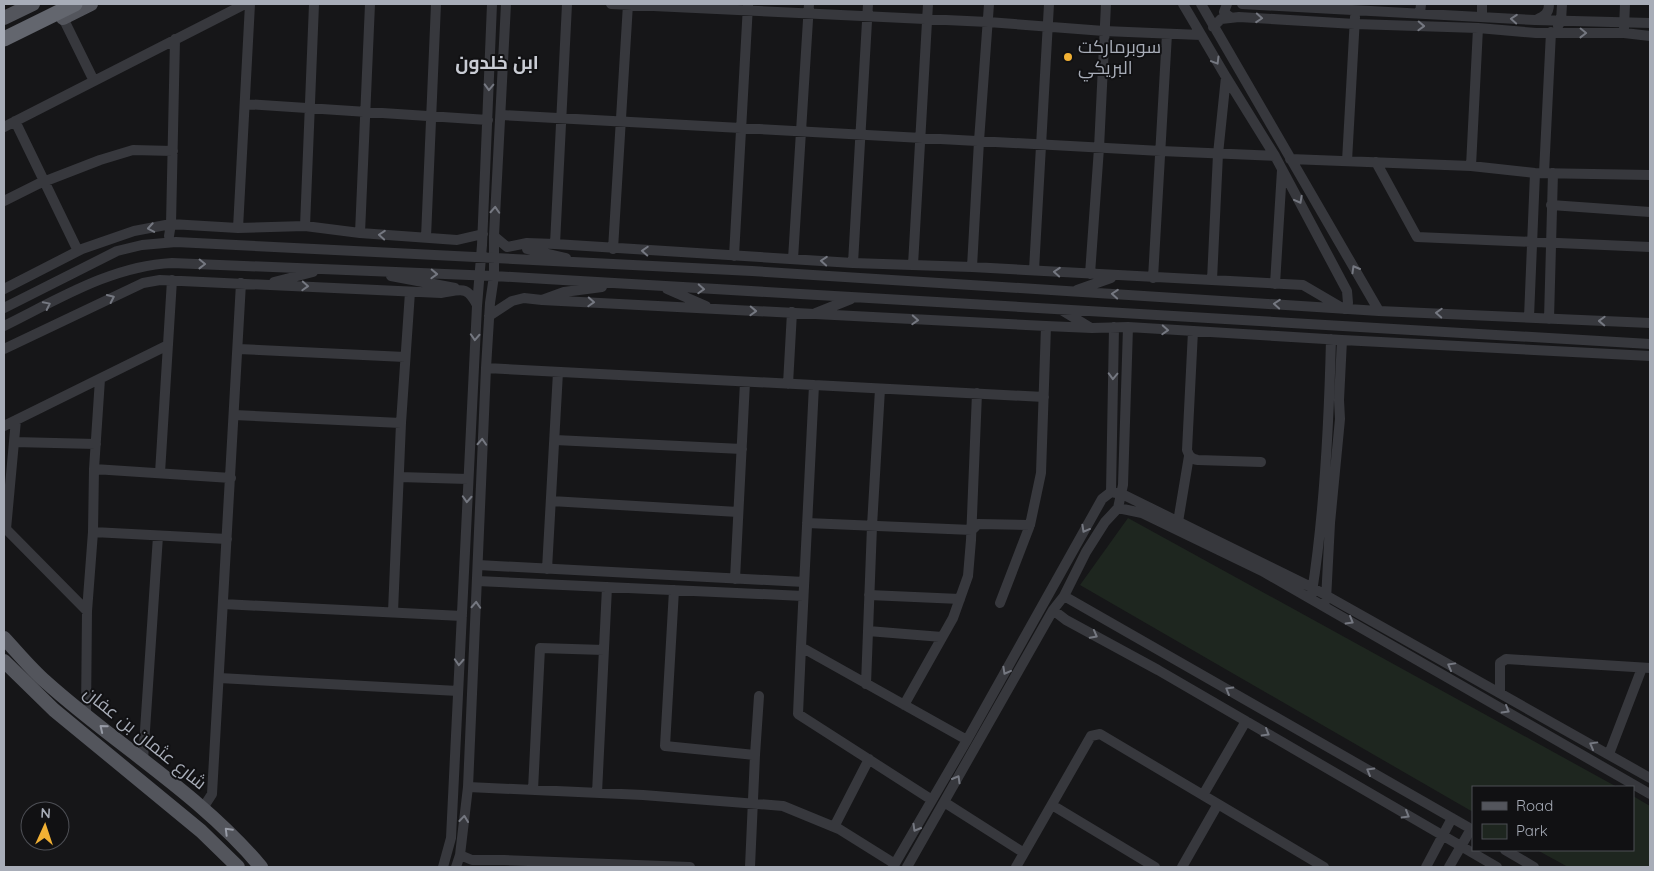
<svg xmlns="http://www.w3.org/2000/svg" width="1654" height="871" font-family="Quicksand,Cairo,sans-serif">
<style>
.park{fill:#1e261f}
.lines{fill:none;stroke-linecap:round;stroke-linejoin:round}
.minor{stroke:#37383d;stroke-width:10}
.major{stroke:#53555c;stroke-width:14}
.highway{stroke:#63666e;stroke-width:15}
.oneway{stroke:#757881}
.oneway2{stroke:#979ba6}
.poi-dot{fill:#f2b134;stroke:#111113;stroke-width:2}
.labels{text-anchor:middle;stroke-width:4;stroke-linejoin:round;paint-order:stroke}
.poi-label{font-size:18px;fill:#a8adb8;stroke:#111113;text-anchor:start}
.street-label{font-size:18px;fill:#a8adb8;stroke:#111113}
.neighbourhood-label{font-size:19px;font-weight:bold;fill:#c9ccd4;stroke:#111113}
</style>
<rect width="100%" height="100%" fill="#161618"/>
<path class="park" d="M1128,518L1617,787H1473V812L1080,585Z
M1633,796L1650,806V867H1568L1537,850H1633Z"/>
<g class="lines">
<path class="minor" d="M611,4L988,22L1104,31L1201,35
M1201,4L1379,311
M1227,4L1224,12L1231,18
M1242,4L1535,20L1650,23
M1420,14L1421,4
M1482,17V4
M63,18L94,81
M1536,20C1544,16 1549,14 1549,4
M1558,26L1561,21L1562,4
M1213,27L1221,19L1239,17L1355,24L1478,28L1536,33H1624L1650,36
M1624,28L1625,4
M245,104L488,120
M501,115L1161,151L1275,156
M15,121L78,251
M4,127L245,4
M1290,159L1471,166L1535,173L1650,175
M1347,161L1355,17
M1376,162L1417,237L1650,247
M1471,166L1478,28
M1544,173L1551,32
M4,201L38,184L100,160L133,150L173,151
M1551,205L1650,212
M305,226L314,4
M238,228L250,4
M360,233L370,4
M169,236L171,224L175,39
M494,236L507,247L527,243L555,244L853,263L972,267L1303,285L1344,309L1348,303L1347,291L1275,156L1226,77L1183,4
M426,237L436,4
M555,244L567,4
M527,249L566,258
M613,249L628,4
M734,256L748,5
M793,259L809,4
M853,263L868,4
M913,265L928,4
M972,267L979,141L989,4
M1034,270L1049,4
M1090,274L1099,148L1106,4
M391,276L455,288
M1153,278L1167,34
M1212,280L1218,154L1226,77
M274,282L313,272
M1275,284L1282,170
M4,289L82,249L134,231L171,224L238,228L305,226L360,233L457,240L483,234
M667,289L706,306
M1077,290L1111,278
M542,300L1046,326L1092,328L1128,327L1342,340L1650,356
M4,308L117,251L142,245L176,242L752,271L1379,311L1650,323
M1063,311L1091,328
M816,313L851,299
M489,316L512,301L524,298L542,300L564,292L602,287
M1529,317L1535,173
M1549,319L1553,173
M4,326C57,300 111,266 172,263L494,276L1650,344
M1193,331L1187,450C1189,456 1191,459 1198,460L1261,462
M4,349L143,283L160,280L441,293C461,290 467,285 477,305
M238,349L405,357
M486,368L1044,397
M788,384L792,312
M814,385L801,647L967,740
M234,415L401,423
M4,426L168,345
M555,440L742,449
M14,442L96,444
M94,469L231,478
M160,473L172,280
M399,477L468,479
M1111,492L1122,494L1313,588L1650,778
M551,501L738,512
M1118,508L1142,513L1262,571L1650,794
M1178,522L1189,456
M807,523L972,530L978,524L1030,525
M4,527L87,611
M6,529L16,420
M93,532L227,539
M478,565L804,582
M547,569L558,372
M735,579L745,382
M477,581L803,596
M674,590L665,746L755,755L750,867
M1312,592C1325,510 1329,423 1331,339
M869,595L960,599
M1064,596L1473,830
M1326,600L1330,523L1340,419L1339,400L1342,340
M1000,603L1030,525L1041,473L1046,326
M223,604L462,616
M1053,610L1066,620L1158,670L1497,867
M393,612L401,423L410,292
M868,631L942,637
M801,647L798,714L932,800
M219,678L458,691
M866,684L872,526L880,389
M1500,693V663L1506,659L1650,668
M904,705L953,618L968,576L971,540L977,393
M86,714L87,611L93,532L94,469L100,379
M1609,754L1642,668
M755,755L759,696
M143,760L158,536
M468,787L643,795L783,806L839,829L895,864
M533,790L540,648L604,650
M597,793L607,587
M1203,795L1246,721
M944,802L1024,853
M1052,805L1155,867
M203,808L212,794L241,283
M834,827L869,759
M1505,850L1534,867
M460,855L472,860H504L690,867
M443,867L451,838L477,306L482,245L492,4
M456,867L460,855L468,787L486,368L490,303L494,276V236L506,4
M893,867L967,740L1102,499L1111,492L1114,327
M907,867L1053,610L1064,596L1086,552L1105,522L1118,508L1123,485L1128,327
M1016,867L1091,736L1100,734L1324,867
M1182,867L1218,804
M1426,867L1452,818
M1449,867L1471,829"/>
<path class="major" d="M4,18L33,4
M63,18L91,4
M4,638C18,653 31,669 46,682C116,745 200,794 261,867
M4,661L54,710L201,831L238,867"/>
<path class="highway" d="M4,39L75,4"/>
</g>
<defs><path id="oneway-chevron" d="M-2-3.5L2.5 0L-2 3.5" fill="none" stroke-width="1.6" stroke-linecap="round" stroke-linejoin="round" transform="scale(1.25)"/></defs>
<g class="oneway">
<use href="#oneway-chevron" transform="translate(1259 18) rotate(4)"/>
<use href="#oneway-chevron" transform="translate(1514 19) rotate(-176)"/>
<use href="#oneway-chevron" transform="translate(1421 26) rotate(2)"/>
<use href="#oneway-chevron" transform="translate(1583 33) rotate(1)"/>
<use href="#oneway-chevron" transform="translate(1216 61) rotate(59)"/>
<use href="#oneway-chevron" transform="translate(489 87) rotate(92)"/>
<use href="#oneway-chevron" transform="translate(1299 200) rotate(62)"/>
<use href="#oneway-chevron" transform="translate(495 210) rotate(-87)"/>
<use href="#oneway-chevron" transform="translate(151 228) rotate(170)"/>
<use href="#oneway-chevron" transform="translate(382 235) rotate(-176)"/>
<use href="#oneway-chevron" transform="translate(645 251) rotate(-177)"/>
<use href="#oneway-chevron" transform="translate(824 261) rotate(-176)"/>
<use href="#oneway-chevron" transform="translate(202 264) rotate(1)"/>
<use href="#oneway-chevron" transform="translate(1355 269) rotate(-120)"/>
<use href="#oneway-chevron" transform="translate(1057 272) rotate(-176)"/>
<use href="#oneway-chevron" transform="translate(434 274) rotate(2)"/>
<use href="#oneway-chevron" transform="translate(305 286) rotate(3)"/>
<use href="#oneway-chevron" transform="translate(701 289) rotate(3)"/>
<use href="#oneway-chevron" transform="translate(1115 294) rotate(-176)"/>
<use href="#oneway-chevron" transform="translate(111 298) rotate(-25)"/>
<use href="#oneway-chevron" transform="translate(591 302) rotate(3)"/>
<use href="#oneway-chevron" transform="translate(1277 304) rotate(-176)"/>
<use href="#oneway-chevron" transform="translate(47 305) rotate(-26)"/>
<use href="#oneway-chevron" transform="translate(753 311) rotate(2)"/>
<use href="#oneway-chevron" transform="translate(1439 313) rotate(-177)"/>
<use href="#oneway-chevron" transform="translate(915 320) rotate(3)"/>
<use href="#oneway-chevron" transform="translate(1602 321) rotate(-178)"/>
<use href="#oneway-chevron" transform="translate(1165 330) rotate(3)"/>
<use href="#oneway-chevron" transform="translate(475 337) rotate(93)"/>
<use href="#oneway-chevron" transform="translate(1113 376) rotate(92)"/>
<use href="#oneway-chevron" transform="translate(482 442) rotate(-87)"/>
<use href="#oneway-chevron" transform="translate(467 499) rotate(93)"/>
<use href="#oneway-chevron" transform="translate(1085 529) rotate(119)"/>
<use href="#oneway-chevron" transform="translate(476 605) rotate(-87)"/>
<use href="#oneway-chevron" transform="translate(1350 621) rotate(30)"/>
<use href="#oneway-chevron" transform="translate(1094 635) rotate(28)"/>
<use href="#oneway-chevron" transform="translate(459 662) rotate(93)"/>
<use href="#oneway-chevron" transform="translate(1451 666) rotate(-151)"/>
<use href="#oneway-chevron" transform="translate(1006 671) rotate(119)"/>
<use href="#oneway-chevron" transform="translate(1229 690) rotate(-150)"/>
<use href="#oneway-chevron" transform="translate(1506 710) rotate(30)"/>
<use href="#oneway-chevron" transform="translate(1266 733) rotate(30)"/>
<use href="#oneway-chevron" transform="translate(1593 745) rotate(-151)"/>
<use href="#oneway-chevron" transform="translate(1370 771) rotate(-150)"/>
<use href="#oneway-chevron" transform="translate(957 779) rotate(-60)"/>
<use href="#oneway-chevron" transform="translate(1406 815) rotate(30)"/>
<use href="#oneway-chevron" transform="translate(464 819) rotate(-84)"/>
<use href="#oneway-chevron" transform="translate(916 828) rotate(120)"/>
</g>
<g class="oneway2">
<use href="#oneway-chevron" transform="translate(103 728) rotate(-141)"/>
<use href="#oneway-chevron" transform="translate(228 831) rotate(-135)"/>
</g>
<circle class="poi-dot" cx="1068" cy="57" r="5"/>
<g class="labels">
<g class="poi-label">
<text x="1078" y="53">سوبرماركت<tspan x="1078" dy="21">البريكي</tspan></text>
</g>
<g class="street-label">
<text transform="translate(145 738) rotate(39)" y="6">شارع عثمان بن عفان</text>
</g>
<g class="neighbourhood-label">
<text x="497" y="69">ابن خلدون</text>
</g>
</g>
<rect width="1654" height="871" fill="none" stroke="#a8adb8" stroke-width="10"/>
<rect x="1472" y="786" width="162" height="65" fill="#111113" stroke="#4d4f55"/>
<rect x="1482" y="802" width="25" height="8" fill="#53555c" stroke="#4d4f55"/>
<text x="1516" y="811" font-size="15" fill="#a8adb8">Road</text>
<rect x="1482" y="824" width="25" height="15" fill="#1e261f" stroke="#4d4f55"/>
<text x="1516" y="836" font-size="15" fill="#a8adb8">Park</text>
<g transform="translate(45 826) rotate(3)"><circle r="24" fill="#111113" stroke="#4d4f55"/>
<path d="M0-4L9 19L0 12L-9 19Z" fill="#f2b134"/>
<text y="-8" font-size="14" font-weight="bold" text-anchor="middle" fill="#a8adb8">N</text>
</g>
</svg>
